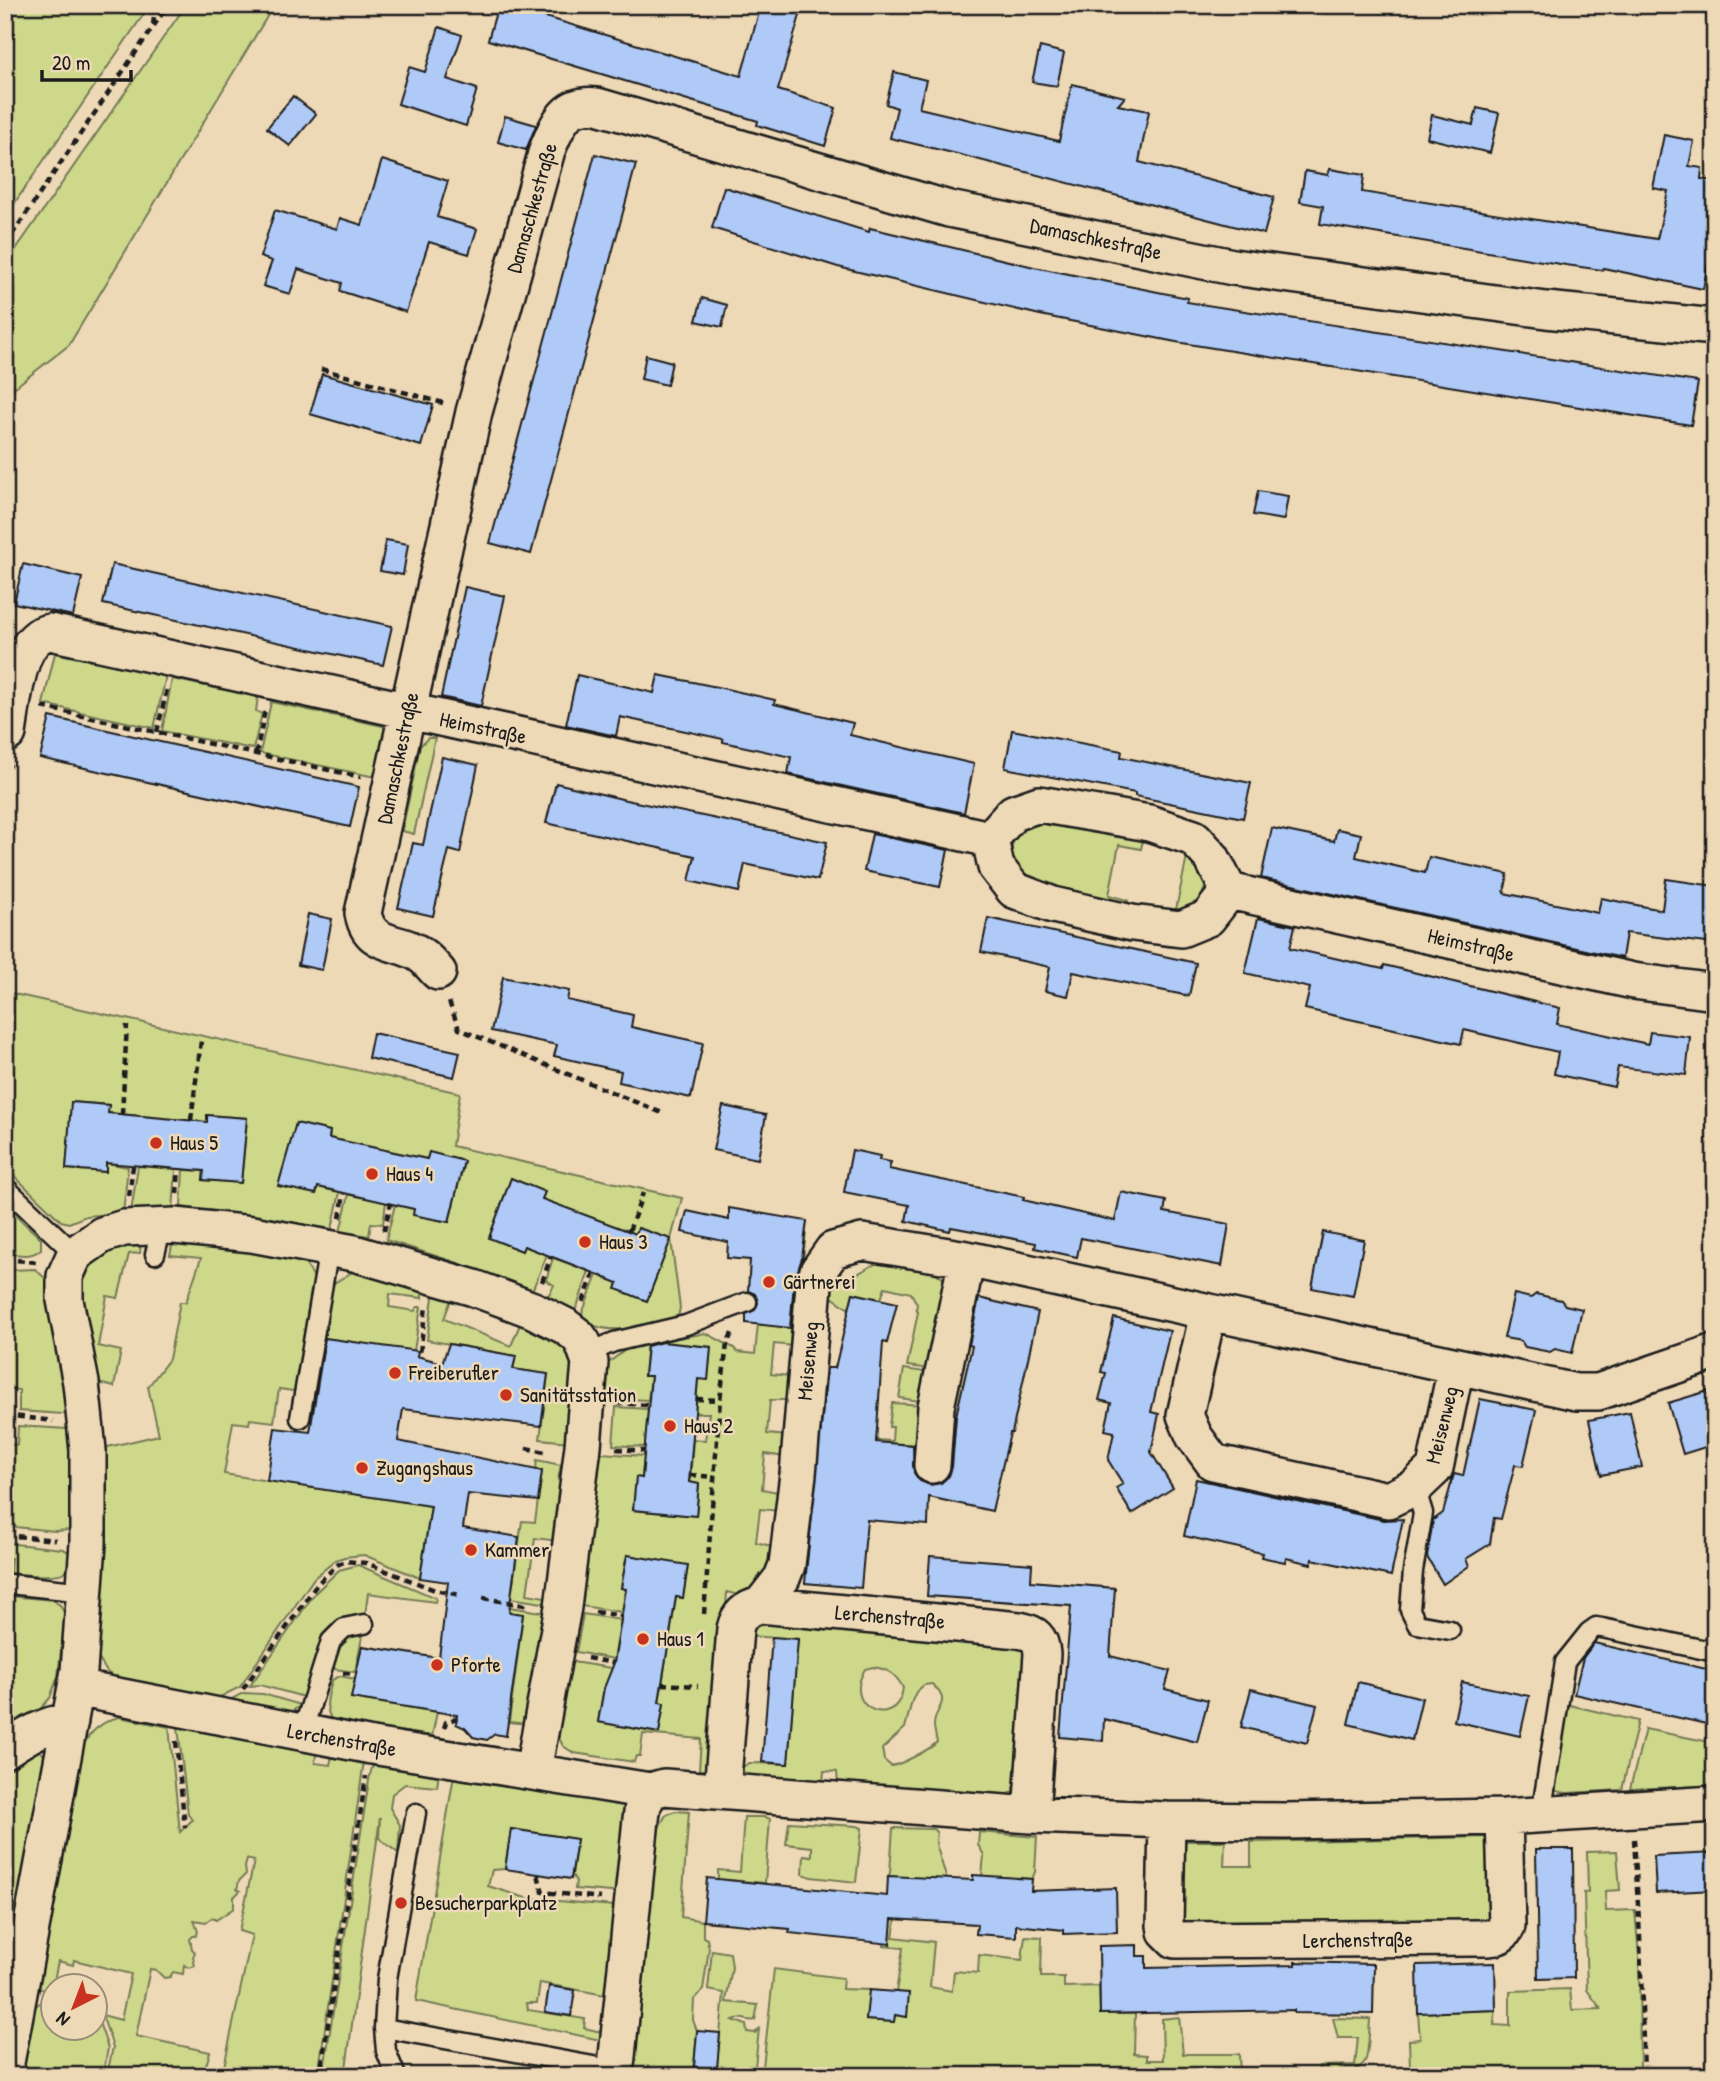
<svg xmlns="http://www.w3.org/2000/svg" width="1720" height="2081" font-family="'Patrick Hand',sans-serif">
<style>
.green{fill:#cdd88b;stroke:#747a54;stroke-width:2;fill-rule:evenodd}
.building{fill:#afcaf7;stroke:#1c1c1c;stroke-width:2}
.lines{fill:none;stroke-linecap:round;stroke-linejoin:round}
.lane-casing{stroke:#1c1c1c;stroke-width:23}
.street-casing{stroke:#1c1c1c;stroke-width:40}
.path{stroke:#1c1c1c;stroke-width:4.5;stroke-dasharray:7 5;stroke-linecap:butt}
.lane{stroke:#eed9b7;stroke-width:18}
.street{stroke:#eed9b7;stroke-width:35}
.poi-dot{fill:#c8321e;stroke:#eed9b7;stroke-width:2.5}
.labels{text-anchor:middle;stroke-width:5;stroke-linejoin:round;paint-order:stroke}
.street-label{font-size:21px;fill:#1c1c1c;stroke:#eed9b7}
.poi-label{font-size:21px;fill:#1c1c1c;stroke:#eed9b7;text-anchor:start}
</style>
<rect width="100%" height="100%" fill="#eed9b7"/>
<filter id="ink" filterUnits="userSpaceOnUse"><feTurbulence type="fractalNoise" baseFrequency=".0143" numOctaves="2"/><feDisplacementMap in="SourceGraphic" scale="14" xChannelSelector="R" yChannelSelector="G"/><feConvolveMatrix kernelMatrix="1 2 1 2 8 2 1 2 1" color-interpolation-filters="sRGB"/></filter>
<g filter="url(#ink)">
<path class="green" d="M5,5H150L5,217Z
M186,5H274L69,345L5,395V265Z
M55,653L166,676L154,728L43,704Z
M172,679L258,697L256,711L262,714L253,749L162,731Z
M271,702L383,726L389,732L380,778L260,753Z
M428,738H435L414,834L402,831L420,746Z
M1030,819L1144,835L1141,849L1119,845L1109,895L1128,900L1126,910L1029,889L1010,864C1011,844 1014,831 1030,819Z
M1189,847L1206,884L1199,904L1191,912L1175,914Z
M5,992L460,1093L452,1146L682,1198L671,1239L639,1228L636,1234L542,1199L511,1178L489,1238L522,1251L524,1246L547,1255L532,1291L458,1263L386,1240L395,1205L414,1209V1215L449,1222L464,1162L429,1153L427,1159L329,1138L330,1131L296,1123L281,1186L316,1193L318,1187L340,1192L332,1229L242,1214L181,1207L183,1170L204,1171L203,1180L241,1183L247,1118L208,1115L207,1122L108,1113L109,1105L72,1102L66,1169L105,1172L106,1163L128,1167L123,1213L86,1216L69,1223L61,1221L5,1167Z
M138,1166L176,1169L173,1211L131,1212Z
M349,1194L386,1202L383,1224L371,1223L369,1236L340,1232Z
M5,1205L41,1239V1249C32,1257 23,1255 11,1254L12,1240L5,1239Z
M807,1221L794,1346L774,1344L771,1374L789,1376V1400H770L767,1434L788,1436L785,1457L765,1454L762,1489L783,1493L780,1511L760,1509L756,1542L778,1548L777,1558L746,1597L727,1592L715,1762L710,1770H699L701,1739L643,1734L640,1756H636L634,1762L574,1753L563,1746L557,1734L572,1662L612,1668L610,1688H604L598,1722L659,1733L664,1704L659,1702L676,1597H683L688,1566L627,1555L621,1588L626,1589L622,1612L581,1606L601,1453L644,1456L642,1478H636L633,1510L696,1516L699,1484L690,1482L693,1439L705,1440L709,1413H695L698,1379H708L711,1347L647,1341L644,1375L651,1376L648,1400L604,1398L608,1363L628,1348L645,1345L646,1339L668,1340L706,1333L734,1348L737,1352L755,1354L758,1324L793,1328Z
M671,1239L680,1308L678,1317L674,1321C651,1325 595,1341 582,1314L597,1275L618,1283L617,1289L647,1301Z
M173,1241L298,1253L314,1277L297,1386L293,1391L279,1389L274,1422L250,1419L249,1424L233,1422L224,1474L431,1506L420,1578L364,1555L344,1557L336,1560L314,1578L240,1687L216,1699L124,1683L107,1672L97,1656L99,1449L159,1435L148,1387L169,1359L180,1302H186L201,1258L170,1255Z
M141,1242L140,1253L129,1254L118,1298L107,1296L98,1346L121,1351L114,1387L94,1382C86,1343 63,1281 105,1253C114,1246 130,1245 141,1242Z
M553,1258L589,1271L577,1307L572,1313L547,1298L554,1285L546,1280Z
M884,1259C900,1263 939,1267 945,1282L930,1369L907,1366L918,1312L916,1310L917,1304L911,1293L885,1287L881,1299L853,1293L849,1309L825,1292Z
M359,1268L422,1287V1298L390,1294L389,1307L415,1311L417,1307H421L414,1351L323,1338L331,1285Z
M35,1269L46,1279L60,1358L66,1412L63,1414L19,1411V1390L5,1388V1342L11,1272L12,1270Z
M434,1290L452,1297L444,1319L511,1346L520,1324C541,1330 564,1337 573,1359C578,1369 570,1427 569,1442L540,1439L548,1374L513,1369L516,1356L427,1340Z
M904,1369L925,1372L920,1401L899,1398Z
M892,1403L925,1405L921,1445L902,1444L901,1463L919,1465V1481L842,1438L892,1441L893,1427H889Z
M616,1407L648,1409L645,1447L613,1445Z
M18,1426L67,1429L71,1456L72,1530L55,1531L5,1526V1444L17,1445Z
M537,1460L561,1465L558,1480L567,1481L558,1541L535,1538L527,1594L551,1598L550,1604L484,1594L512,1590L522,1521L535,1522L542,1471L536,1469Z
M5,1543L63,1549L71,1553C70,1558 70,1566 67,1570C61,1579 21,1574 10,1573L11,1558H5Z
M358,1565L436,1598L435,1602L368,1593L365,1616L346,1617L339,1622L304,1697L260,1685L250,1686L315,1593L339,1570Z
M8,1596L53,1600L61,1606L65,1615L58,1676L50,1698L37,1713L5,1734V1607L8,1606Z
M483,1603L548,1613L528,1724L509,1722L523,1614L482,1609Z
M583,1614L621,1620L614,1659L576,1652Z
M758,1621L1025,1646L1016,1792H1010L1008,1795L838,1785L837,1772L824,1771L823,1783L747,1775L744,1772H735L749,1763L788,1764L798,1639L747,1636ZM873,1667C888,1669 896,1674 903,1688C902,1692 902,1696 900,1699C887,1726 843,1706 865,1669ZM932,1684C953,1704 935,1705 934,1725C934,1730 936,1737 937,1742C931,1749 900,1765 891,1766L884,1760L882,1749L905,1728L912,1701L916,1692L924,1685Z
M363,1632L355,1672L335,1669L333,1665L339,1643L348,1634Z
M340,1676L355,1679L351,1698L437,1712L432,1736L377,1728L371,1731L333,1723C323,1705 328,1698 332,1680Z
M243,1693L263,1694L301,1705L286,1715L222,1704Z
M1565,1704L1638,1721L1622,1790L1566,1793L1556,1791L1554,1786Z
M119,1717L169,1727L180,1832L192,1820L188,1814L178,1727L316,1754L315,1763L330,1765L332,1756L364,1761L318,2076H222L252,1935L239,1931L254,1861L247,1859L245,1867L246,1874L239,1881L237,1889L240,1891L234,1897V1908L216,1920L212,1918L206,1922L194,1920L198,1932L196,1936H193L190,1939L192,1949L195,1952L193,1957L195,1966L189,1968L184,1965L183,1974L173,1972L170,1977L164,1978L156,1970L150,1969L136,2036L210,2052L203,2076H166L142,2070L141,2076L110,2074L108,2070L113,2047L102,2015L121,2020L131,1974L74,1960L73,1965L58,1961L52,1991L35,1988L64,1841L67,1836L66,1825L69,1824L67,1819C75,1779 72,1729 119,1717Z
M1645,1729L1715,1743V1757L1708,1786L1630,1789Z
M38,1749L47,1758L5,1992V1770L30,1750Z
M376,1765L439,1773L437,1787L405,1784L392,1794L390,1808L400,1825L398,1853L379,1838L380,1818L345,2076H323L369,1780L372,1767Z
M454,1775L625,1804L628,1808L623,1893L575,1889L576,1881L572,1875L577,1839L511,1829L505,1869L492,1870L488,1886L526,1898L624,1907L611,1994L605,1995L540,1983L537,2003H527L528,2010L585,2019L584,2028L610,2034V2042L416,2001Z
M675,1811L689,1812L681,1917L703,1921V1937L707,1939L709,1948L703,1990L694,2000L693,2020L697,2031L694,2066L705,2067L704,2076H631L658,1829L666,1815Z
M744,1817H766L770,1819L765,1883L718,1879V1870L740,1872Z
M789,1822L857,1826L862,1828L856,1882L811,1877L803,1874L804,1855L812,1856V1847L786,1844Z
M893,1828L933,1829L937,1832L936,1844L947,1880L888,1876L890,1873Z
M979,1832L1037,1837L1035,1872L1032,1879L982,1876L984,1855L978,1845Z
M1489,1837L1493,1925L1181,1931L1179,1841H1225L1224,1866H1251V1842Z
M1617,1851L1620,1890L1605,1891L1606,1911L1635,1910L1639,1957L1640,2076H1429L1428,2067H1410L1409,2040L1420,2039L1418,2013L1496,2010L1494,2025L1510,2026V1991L1570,1989L1572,2010L1601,2009L1587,1990L1584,1893L1588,1892L1587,1852Z
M886,1918L896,1919L893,1937L934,1942L930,1987L952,1991L954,1971L978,1973L979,1955L1022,1960L1025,1936L1042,1937L1041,1977H1064V1987L1099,1986L1100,2014H1135L1134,2054L1147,2055V2060H1163L1162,2019L1179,2017L1183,2054H1239L1240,2076H762L774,1969L843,1978L842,1989L870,1990L866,2020L893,2022L895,2015L907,2016L896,1992L903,1948L884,1946Z
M712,1950L730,1953L732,1967L726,2002L758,2005L755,2020C748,2023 742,2015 733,2020L746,2025L747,2032L755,2033L759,2029L754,2076H716L724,1993L708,1990Z
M49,1997L52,1998V2028H94L95,2011L108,2048L103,2076H21L34,2007Z
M1333,2018L1370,2019C1369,2032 1369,2047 1366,2059C1358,2081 1303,2076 1282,2076L1319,2074V2066L1355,2065L1358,2038H1338Z"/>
<path class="building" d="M498,5H506L741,76L761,5H803L778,90L836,108L825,146L757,125L758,121L488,40Z
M439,27L462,35L447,79L477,89L466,126L398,104L409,67L425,72Z
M1040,47L1064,53L1057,86L1032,82Z
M894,72L926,80L919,108L1059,141L1072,84L1125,97L1118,105L1149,111L1139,162L1274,197L1264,234L957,154L890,138L897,108L886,104Z
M293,96L316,114L290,146L267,128Z
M1477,108L1499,113L1490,153L1427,138L1432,115L1473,125Z
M505,116L536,125L526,150L498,142Z
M1664,135L1694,141L1689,166L1702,168L1701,179L1715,181V228L1703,289L1603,268L1602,270L1566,265L1320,224L1323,206L1300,202L1305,171L1328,175L1330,169L1364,175L1362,192L1657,239L1668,191L1653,188Z
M595,154L636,164L531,554L490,543Z
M382,160L448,181L437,217L477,229L469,254L429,242L406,312L340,291L342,283L298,269L290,294L263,286L272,261L260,257L275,210L337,229L340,218L362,225Z
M724,187L869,232L870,228L1034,267L1188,298L1187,302L1698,382L1691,425L1176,342L1040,315L838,267L712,228Z
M702,298L727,305L722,327L696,321Z
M646,355L672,362L667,385L641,379Z
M322,374L433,405L421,446L310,414Z
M1258,491L1288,496L1284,520L1253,515Z
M386,540L408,544L403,575L380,571Z
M23,564L82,578L73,616L14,603Z
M112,564L392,626L383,665L103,604Z
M465,587L505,596L481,706L441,697Z
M577,675L654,693L658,675L722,688L775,700L774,704L853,723L850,735L974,764L964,813L788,774L791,757L723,742V739L620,717L616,736L566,725Z
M50,717L359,787L350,827L40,758Z
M1012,730L1122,751L1121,757L1251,783L1243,818L1135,796V793L1005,768Z
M442,757L478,765L460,853L449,850L433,916L398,908L413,843L423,845Z
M556,783L626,800L827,842L818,880L745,864L739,892L689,881L695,856L546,823Z
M1272,828L1334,841L1337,829L1361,834L1356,857L1425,873L1429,857L1508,874L1504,893L1598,913L1601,898L1662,910L1666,879L1715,886V944L1626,933L1622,958L1261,878Z
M872,834L948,850L940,887L864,871Z
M308,914L332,919L322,970L298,965Z
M988,918L1196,963L1189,996L1073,972L1068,996L1045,991L1050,967L981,952Z
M1258,918L1295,926L1290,948L1383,969L1384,965L1560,1008L1557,1024L1648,1044L1650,1032L1690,1037L1686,1075L1618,1067L1614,1087L1554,1074L1558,1052L1464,1030L1461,1044L1305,1009L1310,988L1245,973Z
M503,977L569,991L567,1000L633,1015L631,1027L703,1043L691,1098L619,1082L621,1071L554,1056L557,1045L491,1031Z
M373,1033L460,1052L454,1077L368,1058Z
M71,1102L109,1105L108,1113L207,1122V1115L247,1118L241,1183L203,1180L204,1171L106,1163V1172L66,1169Z
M723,1106L766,1115L758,1159L713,1150Z
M296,1123L330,1131L329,1138L427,1159L429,1152L464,1161L449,1222L413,1215L414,1209L344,1193L318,1187L316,1194L278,1186Z
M852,1150L880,1156L879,1160L891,1162L889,1169L1024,1197L1023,1200L1115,1221L1121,1192L1166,1201L1164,1212L1229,1224L1222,1266L1081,1238L1077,1257L1035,1248L1036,1243L951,1227L950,1231L906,1221L909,1205L844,1192Z
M511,1178L545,1192L542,1199L636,1234L638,1228L671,1239L647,1301L616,1289L618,1283L594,1273L524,1246L522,1251L489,1238Z
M729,1208L807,1221L802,1258L794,1283L790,1328L746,1323V1314L755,1310L758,1303L755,1294L748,1291L750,1260L727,1258L728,1242L682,1232L687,1211L729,1220Z
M1323,1232L1364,1240L1353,1296L1312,1288Z
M853,1293L897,1303L887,1343L883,1342L876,1442L913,1445L914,1473L920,1481L930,1485L941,1483L949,1476L952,1467L956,1416L972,1346L969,1345L979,1298L1038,1312L1012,1433H1010L992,1511L929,1497L928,1525L867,1520L861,1588L805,1583L827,1368H835Z
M1514,1294L1531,1298L1536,1294L1561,1300L1565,1305L1582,1309L1572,1353L1555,1349L1550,1352L1525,1347L1521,1341L1504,1338Z
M1114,1318L1170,1331L1151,1412L1159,1414L1151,1452L1173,1488L1132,1514L1116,1488L1123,1484L1108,1460L1114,1432L1105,1430L1111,1403L1099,1400L1106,1373L1101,1372Z
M325,1338L418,1351L417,1356L442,1363L449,1344L516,1356L513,1369L548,1374L541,1426L403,1409L398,1441L542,1471L538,1501L468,1494L463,1528L519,1537L509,1612L523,1614L506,1736L495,1734L487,1740L473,1737L465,1728L456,1724L457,1715L351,1698L362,1646L439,1658L448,1582L420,1578L431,1506L267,1481L275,1428L310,1432Z
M662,1342L711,1347L708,1380L698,1379L689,1482L699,1484L696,1516L633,1510L636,1477L642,1478L651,1376H644L647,1346Z
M1708,1391L1715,1412V1444L1683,1454L1668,1403Z
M1480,1399L1536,1410L1523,1466L1515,1465L1501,1519L1494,1518L1490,1544L1466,1559L1469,1566L1443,1584L1427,1557L1433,1520L1443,1513L1454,1474L1463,1476Z
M1630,1412L1642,1467L1601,1475L1589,1420Z
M1196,1479L1384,1520L1403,1519L1391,1576L1312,1559L1311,1564L1286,1558L1285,1562L1261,1557L1262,1553L1184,1536Z
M627,1555L688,1565L683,1598L676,1597L659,1702L664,1703L659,1733L598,1722L604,1688L614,1663L626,1589L621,1588Z
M930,1556L1032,1564L1031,1581L1115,1588L1110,1656L1170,1671L1165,1689L1208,1700L1197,1742L1104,1719L1103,1741L1060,1737L1071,1606L927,1596Z
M772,1637L798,1639L788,1764L762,1762Z
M1594,1643L1715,1671V1726L1574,1694L1583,1658Z
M1358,1682L1422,1698L1412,1740L1348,1724Z
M1462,1682L1529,1696L1520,1736L1454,1721Z
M1251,1689L1317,1705L1307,1743L1241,1727Z
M511,1829L577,1839L571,1879L505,1869Z
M1536,1849H1573L1574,1978L1538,1979Z
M1715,1853V1890L1656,1893L1654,1856Z
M973,1875L1032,1879L1031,1891L1116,1888L1117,1932L1064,1934V1930L1016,1925V1937L976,1934L977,1924L892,1919L890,1944L789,1933L790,1929L703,1921L707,1878L887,1896L888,1876L973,1880Z
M1137,1945V1956H1146V1968L1295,1965V1962L1374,1964L1373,2014L1294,2013V2010L1100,2014L1099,1946Z
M1495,1963L1496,2010L1418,2013L1417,1965Z
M549,1986L575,1990L571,2016L545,2012Z
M869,1990L909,1993L907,2017L895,2015L894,2022L866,2020Z
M697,2031L720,2033L717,2068L694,2067Z"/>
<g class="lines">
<g class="lane-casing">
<path id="lane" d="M5,1187L75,1254
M155,1254L162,1226
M588,1353L614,1342L686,1325L747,1302
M300,1418L329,1248
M1415,1487L1423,1513L1413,1571L1410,1610L1417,1624L1450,1630
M9,1584L85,1592
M302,1733L331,1641L344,1628L364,1624
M416,1813L387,1979L384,2028L615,2070
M1541,1815L1565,1662L1589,1632L1596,1627L1602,1628L1715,1652
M384,2028L386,2051L396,2076"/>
</g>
<g class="street-casing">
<path id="street" d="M8,733C13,705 16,636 50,632L990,839
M990,839L996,867L1014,890L1053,905L1132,923L1181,929L1208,918L1229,891
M990,839L1013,813L1039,804L1149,823L1194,838L1212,858L1229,891
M1229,891L1633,981L1715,992
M438,972C433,967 428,960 422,956C399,938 370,950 363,913L474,412L547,150C558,125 564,102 597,106L949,209L1233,267L1546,310L1715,327
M1208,1313L1185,1415L1194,1436L1213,1462L1388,1500L1415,1487L1435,1468L1456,1367
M932,1465L936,1407L967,1259
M761,1605L782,1578L787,1565L798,1474L814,1285L818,1271L833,1250L862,1242L967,1259L1576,1392H1598L1715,1352
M76,1688L372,1746L650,1791L664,1787L1031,1815L1167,1820L1285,1821L1504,1817L1715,1804
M5,1750C26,1736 45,1724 70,1721
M722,1791L735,1629C738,1615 747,1608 761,1605L1019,1630C1035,1633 1041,1638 1042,1654L1031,1815
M1167,1820L1165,1925L1166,1931L1175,1940L1476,1938C1489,1938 1501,1940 1507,1926L1504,1817
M5,2068L79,1671L88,1543V1450L81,1383L65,1300V1276L75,1254L102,1235L124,1228L175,1226L252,1234L354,1253L474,1288L533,1310L565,1326L578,1336L583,1343L590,1362L583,1446L563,1607L533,1771
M615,2076L641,1819L643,1805L650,1791"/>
</g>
<path class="path" d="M153,24L156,5
M5,245L168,5
M321,369L443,403
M42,707L361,777
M157,732L167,689
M256,754L265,710
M5,779L10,764
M449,1002L459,1029L662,1113
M122,1114L127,1025
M191,1120L201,1041
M177,1194L179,1169
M129,1196L133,1166
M340,1218L344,1193
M384,1231L391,1203
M629,1231L643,1193
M5,1259L36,1262
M542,1282L551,1256
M583,1302L594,1273
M420,1352L426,1307
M696,1399L720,1400
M616,1403L648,1405
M5,1415L53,1421
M526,1448L549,1453
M616,1449L644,1451
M690,1475L716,1477
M5,1535L56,1540
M483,1598L530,1606
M595,1612L622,1616
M704,1614L720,1400L727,1344L733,1331
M587,1658L614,1663
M343,1673L356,1674
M661,1684L698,1686
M243,1689L318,1583L337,1565L346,1561L366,1563L435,1590L460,1595
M444,1728L446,1722L457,1718
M176,1741L185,1827
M1634,1839L1640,1937L1644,2076
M538,1875L543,1892L601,1898
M320,2076L366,1776"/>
<use href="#lane" class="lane"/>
<use href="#street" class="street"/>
</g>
</g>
<g class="poi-dot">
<circle cx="156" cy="1143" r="7"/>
<circle cx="372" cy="1174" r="7"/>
<circle cx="585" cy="1242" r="7"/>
<circle cx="769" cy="1282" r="7"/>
<circle cx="395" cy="1373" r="7"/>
<circle cx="506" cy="1395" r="7"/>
<circle cx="670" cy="1426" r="7"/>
<circle cx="362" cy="1468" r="7"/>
<circle cx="471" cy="1550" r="7"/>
<circle cx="643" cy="1639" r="7"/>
<circle cx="437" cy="1665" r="7"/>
<circle cx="401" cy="1903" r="7"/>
</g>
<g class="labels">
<g class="street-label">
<text transform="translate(532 208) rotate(-74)" y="7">Damaschkestraße</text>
<text transform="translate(1096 239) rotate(12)" y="7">Damaschkestraße</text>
<text transform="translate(483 728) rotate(12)" y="7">Heimstraße</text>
<text transform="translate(398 758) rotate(-78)" y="7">Damaschkestraße</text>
<text transform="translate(1471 945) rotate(13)" y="7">Heimstraße</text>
<text transform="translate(808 1361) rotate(-85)" y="7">Meisenweg</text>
<text transform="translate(1442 1425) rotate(-76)" y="7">Meisenweg</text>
<text transform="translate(890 1617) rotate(5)" y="7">Lerchenstraße</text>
<text transform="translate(342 1740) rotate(10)" y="7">Lerchenstraße</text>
<text transform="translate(1358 1940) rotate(-1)" y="7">Lerchenstraße</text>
</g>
<g class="poi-label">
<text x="170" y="1150">Haus 5</text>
<text x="386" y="1181">Haus 4</text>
<text x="599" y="1249">Haus 3</text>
<text x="783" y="1289">Gärtnerei</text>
<text x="409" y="1380">Freiberufler</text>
<text x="520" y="1402">Sanitätsstation</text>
<text x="684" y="1433">Haus 2</text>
<text x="376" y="1475">Zugangshaus</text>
<text x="485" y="1557">Kammer</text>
<text x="657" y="1646">Haus 1</text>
<text x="451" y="1672">Pforte</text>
<text x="415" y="1910">Besucherparkplatz</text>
</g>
</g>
<rect width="1720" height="2081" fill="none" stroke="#eed9b7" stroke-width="28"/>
<rect x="14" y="14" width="1692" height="2053" fill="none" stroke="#1c1c1c" stroke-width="2.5" filter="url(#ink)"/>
<g transform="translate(74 2007) rotate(222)"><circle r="33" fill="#eed9b7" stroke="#9a8d79" stroke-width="2"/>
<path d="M0-5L12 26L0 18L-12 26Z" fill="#c8321e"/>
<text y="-10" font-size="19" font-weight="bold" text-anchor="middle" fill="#1c1c1c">N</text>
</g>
<path d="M42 70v10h89v-10" fill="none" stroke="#1c1c1c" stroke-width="3.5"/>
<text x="52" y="70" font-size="21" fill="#1c1c1c" stroke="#eed9b7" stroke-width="5" paint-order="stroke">20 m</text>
</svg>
